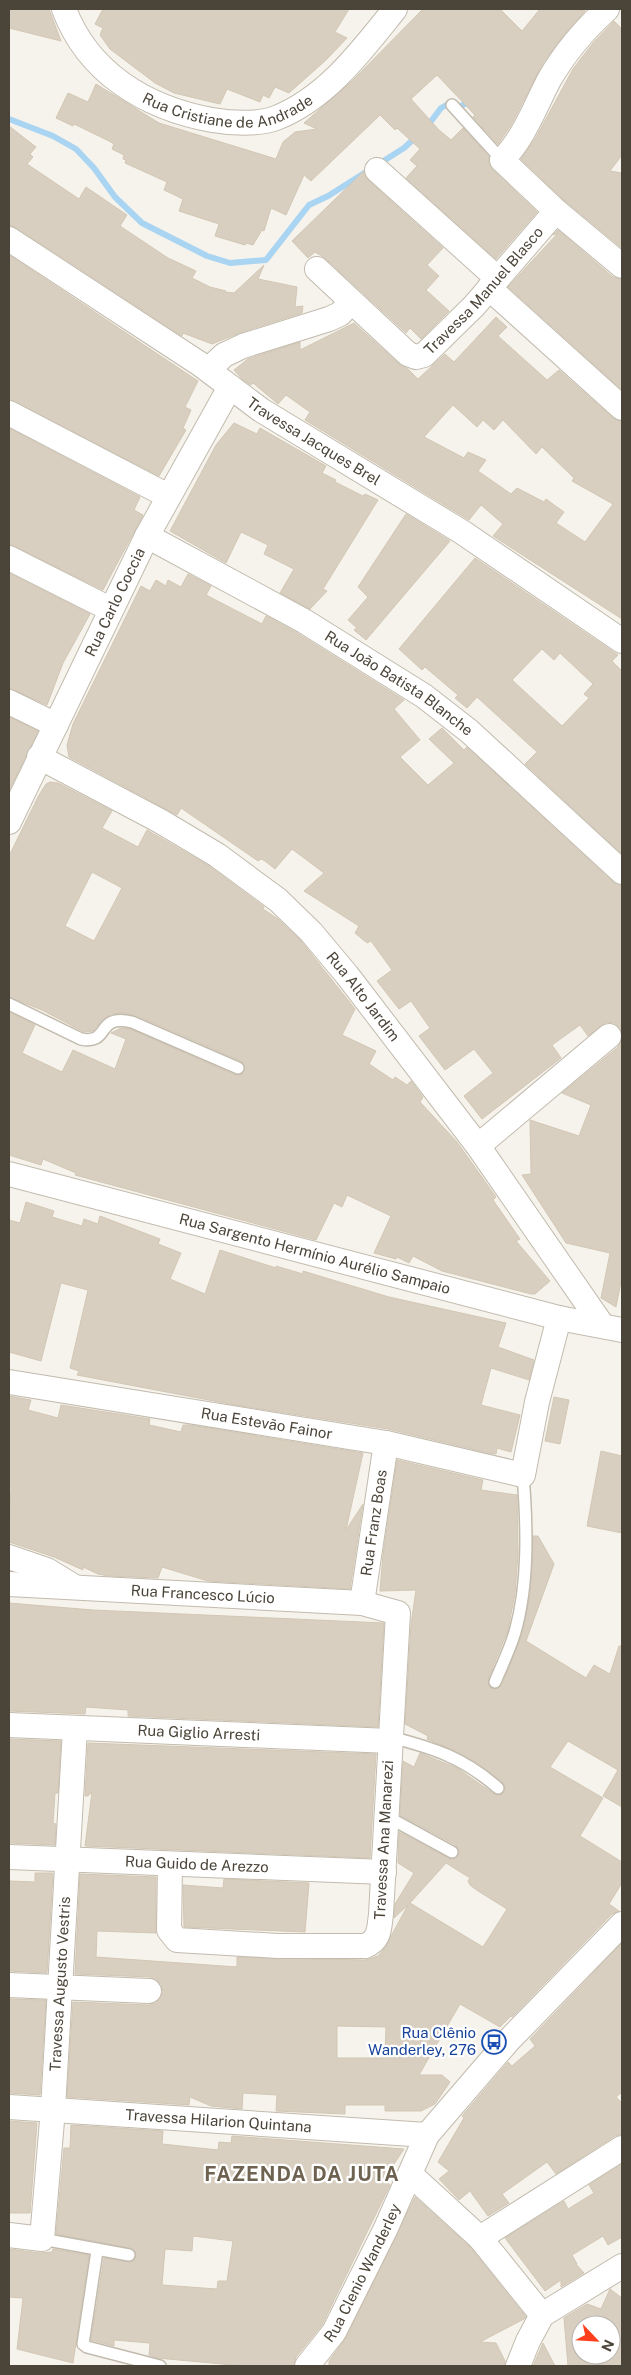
<svg xmlns="http://www.w3.org/2000/svg" width="631" height="2375" font-family="'Public Sans',sans-serif">
<style>
.lines{fill:none;stroke-linecap:round;stroke-linejoin:round}
.stream{stroke:#a9d4f2;stroke-width:6}
.building{fill:#d8cfc1;stroke:#d3c7b4;fill-rule:evenodd}
.lane-casing{stroke:#c2bbae;stroke-width:14}
.street-casing{stroke:#c2bbae;stroke-width:26}
.lane{stroke:#fff;stroke-width:11}
.street{stroke:#fff;stroke-width:24}
.labels{text-anchor:middle;stroke-width:4.5;stroke-linejoin:round;paint-order:stroke}
.street-label{font-size:15px;fill:#4b4439;stroke:#fff}
.transit-label{font-size:15px;fill:#164399;stroke:#fff;text-anchor:end}
.district-label{font-size:20px;font-weight:bold;letter-spacing:1px;fill:#6e6250;stroke:#fff}
</style>
<rect width="100%" height="100%" fill="#f6f3ec"/>
<g class="lines">
<path class="stream" d="M9,119L53,136L76,149L94,168L115,197L142,223L207,256L230,263L266,260L309,205L328,196L404,148L417,136
M426,128L441,108L450,103L460,106L471,102"/>
</g>
<path class="building" d="M9,9H49L61,41L9,28Z
M103,9H349L335,32L347,38L326,60L289,93L275,87L269,98L263,95L260,102L227,89L220,104L174,93L155,83L110,49L100,35L103,28L95,24Z
M423,9H500L522,31L540,9H582L585,11L565,34L543,63L511,125L498,144L473,117L475,115L437,75L411,99L439,130L451,140L463,128L489,157V164L493,170L537,212L496,259L406,178L417,166L410,160L420,149L397,128L395,130L380,115L311,181L304,175L286,215L271,208L264,231L262,230L253,245L246,243L245,245L215,236L219,224L179,211L183,199L164,190L167,182L125,163L126,160L123,159L124,155L112,149L114,144L109,141L74,124L73,126L56,118L68,93L88,102L96,84L159,123L276,159L283,142L295,132L317,129L304,123L352,81Z
M614,21L622,29V155L610,171L622,173V248L565,201L521,159L535,139L573,69L593,43Z
M9,126L36,147L30,154L33,157L27,164L79,199L86,187L127,215L120,226L168,258L196,271L192,278L210,287L226,291L225,292L234,293L264,265L258,279L297,287L295,307L303,306L302,313L239,333L212,344L183,333L182,336L17,228L9,225Z
M364,171L368,180L443,248L427,265L439,276L426,290L449,311L421,339L410,328L406,333L326,259L315,252L308,258L292,241Z
M558,230L613,277L622,279V390L508,287L558,233L553,235Z
M9,255L198,381L185,407L191,410L183,428L186,430L159,476L9,399Z
M496,317L507,327L498,336L547,380L559,370L613,418L622,421V619L493,536L503,524L481,505L469,520L305,420L310,412L286,395L278,404L253,383L251,385L243,380L234,370L248,359L300,342V350L354,323L399,364L408,369L418,379L445,354L454,362ZM453,405L477,427L483,420L494,430L503,420L536,454L542,447L574,478L572,481L613,504L585,542L556,523L564,512L546,499L544,502L517,488L511,494L478,471L486,460L468,452L464,458L424,437Z
M234,423L257,434L260,428L326,466L322,473L336,480L335,482L363,496L365,494L378,500L323,589L327,591L310,609L280,593L294,569L264,554L268,545L241,532L226,563L170,531L216,445Z
M9,428L140,497L134,510L143,515L103,590L9,544Z
M406,514L450,541L366,640L354,630L357,628L348,620L368,597L358,587Z
M475,558L618,655L612,661L622,671V854L525,764L537,752L477,697L467,708L455,698L458,695L425,667L422,670L399,649ZM542,649L554,660L560,653L593,684L584,694L589,698L562,726L512,680Z
M9,573L90,614L63,663L47,705L9,688Z
M188,574L211,586L206,595L262,624L266,616L297,633L404,700L394,709L420,740L400,757L428,785L454,763L429,739L442,728L464,750L467,747L613,882L622,885V1033L614,1023L607,1022L588,1036L580,1025L552,1045L561,1058L482,1119L464,1096L493,1073L474,1049L445,1070L419,1036L430,1028L411,1001L399,1009L377,981L392,970L371,941L367,943L355,933L359,926L304,891L324,873L292,849L275,869L265,861L261,859L258,861L181,808L177,815L69,757L67,745L73,724L141,586L150,591L156,580L166,586L168,580L181,587Z
M9,717L38,731L9,791Z
M50,782L58,783L112,811L102,828L138,847L147,830L209,866L264,907L263,909L278,919L301,941L355,1009L342,1035L376,1051L369,1064L393,1080L395,1077L407,1085L411,1081L423,1097L420,1102L457,1142L496,1197L493,1200L520,1239L516,1241L550,1281L535,1294H531L442,1271L413,1256L409,1263L397,1257L396,1259L374,1253L391,1216L347,1195L342,1207L334,1203L316,1240L75,1175L76,1173L43,1159L41,1165L9,1155V1012L35,1025L22,1053L62,1072L73,1050L115,1069L126,1039L111,1033L121,1028L130,1029L235,1075L242,1074L245,1068L241,1061L135,1015L121,1013L111,1014L102,1020L93,1031L84,1032L42,1010L9,997V856L39,795L46,784ZM92,872L122,888L94,941L65,926Z
M622,1038V1277L616,1307L601,1298L610,1253L566,1243L522,1175L531,1174L530,1120L579,1136L591,1105L562,1093L618,1047Z
M26,1202L54,1211L52,1217L82,1226L84,1219L98,1224L100,1216L160,1239L158,1244L181,1253L170,1279L205,1294L220,1250L276,1268V1266L303,1274V1271L389,1297L506,1323L498,1347L534,1360L529,1380L491,1368L481,1405L520,1415L511,1452L497,1448L496,1454L489,1453L388,1429L235,1405L77,1375L79,1371L70,1368L88,1290L61,1283L41,1361L9,1352V1220L20,1223Z
M9,1396L31,1400L28,1410L58,1418L61,1405L150,1419L149,1425L181,1432L183,1425H190L363,1453L346,1530L363,1504L350,1589L208,1581L162,1567L158,1578L109,1576L98,1574L83,1567V1570L54,1557L9,1542L11,1485H9Z
M554,1397L569,1400L560,1444L545,1441Z
M601,1451L622,1456V1533L587,1526Z
M397,1460L483,1480L481,1490L517,1495L518,1554L515,1593L508,1630L488,1679L489,1687L495,1689L502,1685L522,1634L530,1595L533,1536H538L554,1564L526,1641L586,1678L594,1665L610,1674L619,1646H622V1807L603,1796L618,1770L568,1741L550,1767L603,1798L580,1836L622,1862V1883L609,1904L619,1911L612,1914L512,2017L511,2016L500,2027L460,2004L419,2075H442L450,2082L435,2104L421,2111H385V2105H345V2114L276,2111L277,2095L243,2093L242,2109L211,2106L190,2097L189,2105L67,2097L73,2002L149,2005L156,2003L163,1992L161,1984L150,1977L75,1974L80,1874L156,1877V1933L97,1931L96,1957L237,1967V1957L365,1960L378,1956L384,1949L408,1905L394,1918L395,1904L414,1873L398,1863L399,1832L449,1859L456,1858L459,1852L456,1845L400,1815L403,1761L414,1767L420,1753L457,1768L494,1794L500,1795L504,1792L505,1786L503,1783L477,1763L451,1749L427,1739L428,1736L405,1724L411,1625L416,1590L380,1591L383,1555ZM446,1863L470,1878L468,1881L470,1885L478,1891L507,1909L483,1947L410,1903ZM337,2026L386,2027L385,2058H337Z
M9,1603L93,1610L384,1623L378,1727L128,1716V1710L86,1707L85,1714L9,1711Z
M9,1739L61,1741L58,1793H55L53,1823L56,1824L55,1845L9,1843Z
M88,1743L376,1754L370,1858L85,1846L92,1792L88,1796H85Z
M35,1873H53L47,1973L9,1971V1881L35,1882Z
M224,1879L309,1883L305,1932L184,1927L183,1885L223,1888Z
M622,1943V2092L616,2097L622,2103V2134L615,2136L556,2174L547,2162L502,2194L509,2203L488,2216L470,2191L459,2200L439,2179L449,2171L438,2162L464,2118L462,2116L508,2062L512,2066L535,2046L530,2039Z
M9,1999L46,2000L40,2095L9,2093Z
M9,2121L37,2123L30,2213H9Z
M71,2125L163,2131L162,2144L218,2150L219,2142L231,2143L232,2136L404,2149L384,2179L390,2185L322,2325L296,2357L294,2366H244L157,2358L149,2355L150,2343L114,2340V2346L91,2340L104,2258L131,2262L135,2259L136,2253L130,2248L56,2234L64,2148H70ZM193,2236L233,2241L227,2281H218L217,2289L162,2285L165,2249L192,2251Z
M622,2164V2237L608,2245L603,2236L572,2255L577,2264H576L584,2273L561,2287V2280L545,2291L505,2238L564,2201L568,2209L594,2193L589,2185Z
M415,2197L470,2247L526,2317L524,2319L480,2342L496,2343L505,2361V2366H329V2361L346,2338Z
M9,2249L40,2253L52,2252L53,2249L89,2255L73,2363L17,2349L23,2298L9,2297Z
M610,2289L622,2298V2366H568L564,2318L587,2304L601,2309ZM581,2325H611V2355H581Z
M543,2343L555,2366H533Z"/>
<g class="lines">
<g class="lane-casing">
<path id="lane" d="M452,105L502,160
M9,1004L81,1039C111,1045 95,1013 132,1022L238,1068
M495,1682C502,1665 510,1649 515,1632C529,1583 527,1525 523,1475
M390,1737C434,1748 464,1758 498,1788
M386,1816L452,1852
M42,2239L129,2255
M97,2251L83,2344L87,2347L160,2366"/>
</g>
<g class="street-casing">
<g id="street">
<path id="s1" d="M64,9C88,73 146,108 212,120C230,123 258,125 276,118C327,98 362,50 395,9"/>
<path d="M607,9C585,29 564,54 549,80C535,107 524,138 502,160L556,211L622,266"/>
<path d="M377,170L497,278"/>
<path id="s2" d="M9,239L200,364L261,410L462,532L622,641"/>
<path id="s3" d="M317,269L408,354L416,357L424,355L474,306L556,211"/>
<path d="M489,288L622,408"/>
<path d="M209,369L224,355L243,346L329,319L340,314L351,302"/>
<path d="M9,413L168,496"/>
<path id="s4" d="M147,536L304,621L424,696L469,731L622,872"/>
<path d="M9,558L110,609"/>
<path d="M9,702L56,725"/>
<path id="s5" d="M39,757L160,821L217,855L278,900L311,932L347,975L478,1146L602,1325"/>
<path id="s6" d="M9,822L147,536L230,387"/>
<path d="M478,1146L609,1036"/>
<path id="s7" d="M9,1174L559,1318L622,1330"/>
<path id="s8" d="M9,1382L386,1443L523,1475L537,1402L559,1318"/>
<path d="M9,1557L47,1570L73,1586"/>
<path id="s9" d="M9,1584L362,1603L398,1613L381,1914C379,1929 380,1940 365,1946H278L177,1940L169,1930L170,1865"/>
<path id="s10" d="M362,1603L386,1443"/>
<path id="s11" d="M9,1725L390,1741"/>
<path id="s12" d="M9,1857L384,1872"/>
<path d="M9,1985L149,1991"/>
<path id="s13" d="M9,2107L427,2135"/>
<path d="M410,2174L480,2238L622,2148"/>
<path id="s14" d="M9,2235L42,2239L53,2109L75,1729"/>
<path d="M480,2238L542,2315"/>
<path id="s15" d="M307,2366L334,2332L386,2228L427,2135L508,2041L622,1924"/>
<path d="M518,2366L528,2341L542,2315L622,2266"/>
</g>
</g>
<use href="#lane" class="lane"/>
<use href="#street" class="street"/>
</g>
<defs>
<g id="bus-ring" transform="scale(1.25)"><circle r="9.5" fill="#fff" stroke="#1a4fb4" stroke-width="1.5"/><path d="M-5-6H5V4H4V6H2V4H-2V6H-4V4H-5ZM-3.5-4V0h7V-4ZM-3.5 1.2v1.5H-2V1.2ZM2 1.2v1.5H3.5V1.2Z" fill="#1a4fb4"/></g>
</defs>
<g fill-rule="evenodd">
<use href="#bus-ring" x="494" y="2042"/>
</g>
<g class="labels">
<g class="street-label">
<text dy="5" stroke="none"><textPath href="#s1" startOffset="210">Rua Cristiane de Andrade</textPath></text>
<text dy="5" stroke="none"><textPath href="#s3" startOffset="229">Travessa Manuel Blasco</textPath></text>
<text dy="5" stroke="none"><textPath href="#s2" startOffset="366">Travessa Jacques Brel</textPath></text>
<text dy="5" stroke="none"><textPath href="#s6" startOffset="244">Rua Carlo Coccia</textPath></text>
<text dy="5" stroke="none"><textPath href="#s4" startOffset="292">Rua João Batista Blanche</textPath></text>
<text dy="5" stroke="none"><textPath href="#s5" startOffset="408">Rua Alto Jardim</textPath></text>
<text dy="5" stroke="none"><textPath href="#s7" startOffset="316">Rua Sargento Hermínio Aurélio Sampaio</textPath></text>
<text dy="5" stroke="none"><textPath href="#s8" startOffset="261">Rua Estevão Fainor</textPath></text>
<text dy="5" stroke="none"><textPath href="#s10" startOffset="81">Rua Franz Boas</textPath></text>
<text dy="5" stroke="none"><textPath href="#s9" startOffset="194">Rua Francesco Lúcio</textPath></text>
<text dy="5" stroke="none"><textPath href="#s11" startOffset="190">Rua Giglio Arresti</textPath></text>
<text transform="translate(384 1840) rotate(-87)" y="5">Travessa Ana Manarezi</text>
<text dy="5" stroke="none"><textPath href="#s12" startOffset="188">Rua Guido de Arezzo</textPath></text>
<text dy="5" stroke="none"><textPath href="#s14" startOffset="289">Travessa Augusto Vestris</textPath></text>
<text dy="5" stroke="none"><textPath href="#s13" startOffset="210">Travessa Hilarion Quintana</textPath></text>
<text dy="5" stroke="none"><textPath href="#s15" startOffset="109">Rua Clenio Wanderley</textPath></text>
</g>
<g class="transit-label">
<text x="476" y="2038">Rua Clênio<tspan x="476" dy="17">Wanderley, 276</tspan></text>
</g>
<g class="district-label">
<text x="302" y="2181">FAZENDA DA JUTA</text>
</g>
</g>
<rect width="631" height="2375" fill="none" stroke="#4b4439" stroke-width="20"/>
<g transform="translate(596 2340) rotate(115)"><circle r="24" fill="#ffffff" stroke="#b7b4b0"/>
<path d="M0-4L9 19L0 12L-9 19Z" fill="#fc3f1d"/>
<text y="-8" font-size="14" font-weight="bold" text-anchor="middle" fill="#4b4439">N</text>
</g>
</svg>
